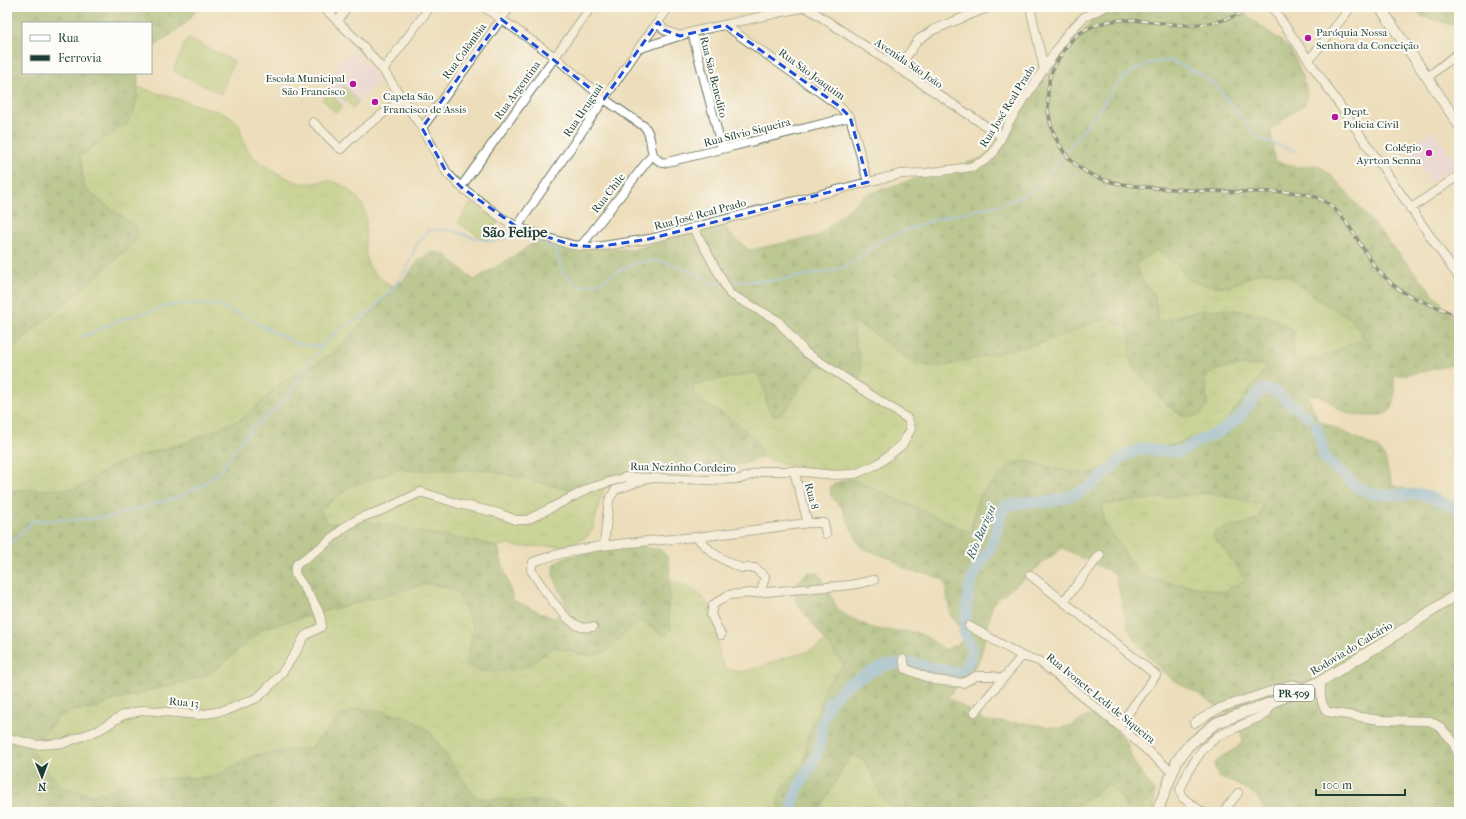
<svg xmlns="http://www.w3.org/2000/svg" width="1466" height="819" font-family="'IM FELL French Canon',serif">
<style>
.built{fill:#e7d2ef}
.grass{fill:url(#grass-tufts);stroke:#608151}
.forest{fill:url(#forest-firs);stroke:#50744a;fill-rule:evenodd}
.garden{fill:#a1c56e;stroke:#608151}
.lines{fill:none;stroke-linecap:round;stroke-linejoin:round}
.stream{stroke:#73b3e7;stroke-width:2}
.river{stroke:#73b3e7;stroke-width:11}
.minor-casing{stroke:#677563;stroke-width:10}
.major-casing{stroke:#677563;stroke-width:12}
.minor{stroke:#fff;stroke-width:8}
.major{stroke:#fff;stroke-width:10}
.rail-casing{stroke:#1f3d34;stroke-width:3.5}
.rail{stroke:#fdfcf7;stroke-width:2;stroke-dasharray:6;stroke-linecap:butt}
.marked{fill:none;stroke:#1d4ed8;stroke-width:3;stroke-dasharray:8 5;stroke-linejoin:round}
.poi-dot{fill:#b5179e;stroke:#fdfcf7;stroke-width:1.5}
.labels{text-anchor:middle;stroke-width:4;stroke-linejoin:round;paint-order:stroke}
.shield{fill:#fdfcf7;stroke:#62766e;stroke-width:1}
.shield-label{font-size:10px;font-weight:bold;fill:#1f3d34}
.poi-label{font-size:11px;fill:#1f3d34;stroke:#fdfcf7;text-anchor:start}
.street-label{font-size:11px;fill:#1f3d34;stroke:#fdfcf7}
.water-label{font-size:12px;font-style:italic;fill:#38606a;stroke:#fdfcf7}
.district-label{font-size:15px;font-weight:bold;fill:#1f3d34;stroke:#fdfcf7}
</style>
<defs>
<pattern id="grass-tufts" width="24" height="20" patternUnits="userSpaceOnUse"><rect width="24" height="20" fill="#a1c56e"/><path d="M3 7l-1-3M5 7V3M7 7l1-3M15 17l-1-3M17 17v-4M19 17l1-3" fill="none" stroke="#83a15b"/></pattern>
<pattern id="forest-firs" width="22" height="20" patternUnits="userSpaceOnUse"><rect width="22" height="20" fill="#80aa61"/><path d="M5 1l3.5 6h-7zM16 11l3.5 6h-7z" fill="#688c51"/></pattern>
</defs>
<rect width="100%" height="100%" fill="#fdfcf7"/>
<filter id="ink" filterUnits="userSpaceOnUse"><feTurbulence type="fractalNoise" baseFrequency=".025" numOctaves="2"/><feDisplacementMap in="SourceGraphic" scale="8" xChannelSelector="R" yChannelSelector="G"/><feConvolveMatrix kernelMatrix="1 2 1 2 8 2 1 2 1" color-interpolation-filters="sRGB"/></filter>
<filter id="wash" filterUnits="userSpaceOnUse"><feTurbulence type="fractalNoise" baseFrequency=".012" numOctaves="4" result="noise"/><feDisplacementMap in="SourceGraphic" scale="16" xChannelSelector="R" yChannelSelector="G"/><feGaussianBlur stdDeviation="0.9" result="paint"/><feColorMatrix in="noise" values="0 0 0 0 0 0 0 0 0 0 0 0 0 0 0 0 0 1.4 0 .05"/><feComposite in="paint" operator="in"/></filter>
<g filter="url(#wash)">
<rect width="100%" height="100%" fill="#eddebb"/>
<path class="built" d="M354,50L380,80L354,108L347,102L336,113L322,99L333,88L326,79L333,73L339,62L349,55Z
M1433,130L1457,164L1430,183L1407,149Z
M1459,248V265L1451,253Z"/>
<path class="grass" d="M138,87L227,114C247,127 237,131 246,147C255,162 276,173 292,180C309,187 313,181 328,181C341,181 356,194 362,204C366,212 366,220 366,228C365,259 363,269 392,286L379,305L331,356L283,381L244,418L176,446L148,453L102,472L83,485L74,489L7,490V353L130,247L138,234L136,227L85,189L80,156L112,132L121,127L137,99Z
M1156,250L1178,265L1183,273L1229,287L1263,271L1287,275L1351,319L1366,340C1343,344 1322,362 1299,361C1289,354 1293,343 1295,332C1267,309 1229,307 1194,312C1182,313 1170,319 1158,322L1155,298L1152,292L1144,283L1135,264Z
M1107,318L1129,329L1130,337L1129,357L1132,365L1165,403L1173,410L1184,416L1207,401C1207,394 1204,385 1206,379C1212,364 1254,365 1268,366L1219,431L1126,458L1089,474L1057,469L1031,462L995,480L984,490L979,496L970,532L854,480H849L835,472L780,464L762,457L760,447L745,429L697,399L692,385L757,372L765,390L767,407L792,401L799,389L818,364L860,377L861,363L856,345L852,321L877,335L908,360L950,365L959,362L1042,343Z
M399,470H488L561,488L605,486L599,503L593,529L588,536L577,542L560,546L518,547L507,544L498,547L474,541L347,521L328,524L320,510L351,486Z
M1206,493L1263,504L1259,519L1239,526L1223,529L1213,538L1224,549L1247,580L1223,592L1140,577L1116,539L1103,521V504Z
M670,580C686,586 701,591 710,607C712,610 712,615 714,618C717,631 717,645 720,657C727,682 757,668 773,662C793,654 807,655 826,641L845,665L825,687L817,716L812,723L808,736L806,753L803,766L784,786L779,797V812H580L561,804L539,801H521L476,798L429,731L419,724L406,717L375,710L355,709L346,712L310,748L256,755L213,777L143,779L91,795L61,786L30,749L60,715L76,710L95,709L111,701L201,677L217,668L263,628L429,583L456,591L474,628L468,654L478,671H496L526,666L553,648L568,650L578,654L592,655L601,653L609,649L625,633L640,621L655,629L661,634L670,631L671,626L668,615Z
M851,755L865,761L882,796L894,812H818Z
M1108,784L1122,798L1126,809L1128,812H1068Z
M1154,791V812H1138L1147,804Z"/>
<path class="forest" d="M7,7H199L188,21L179,29L151,49V23H23V73H138C138,90 138,106 129,121L80,156L85,189L136,227C139,236 137,240 130,247L7,353Z
M1205,7H1225L1233,9L1246,15L1283,42L1290,49L1296,60L1306,87L1307,99L1304,105L1285,118L1271,131L1275,161L1299,167L1316,165L1326,170L1337,181L1459,324V369L1451,365L1423,372L1394,376C1394,386 1397,401 1391,410C1383,420 1353,416 1343,411C1328,403 1328,394 1308,396L1318,420L1376,447L1383,453L1386,460L1388,471L1393,485L1450,504L1459,503V812H1266L1256,795L1234,783L1223,779L1219,777L1215,770V763L1221,757L1236,748L1243,741L1238,720L1195,692L1174,681L1160,669L1143,650L1131,634L1127,624L1115,574L1062,548L993,603L981,655L978,663L948,697L986,721L1025,723L1059,728L1070,726L1088,716L1100,718L1110,724L1127,743L1133,761L1154,791L1143,809L1138,812H1128L1126,809L1122,798L1108,784L1068,812H894L882,796L865,761L851,755L818,812H779V796L784,785L803,766L806,753L808,736L812,723L817,716L825,687L844,665L799,606C794,595 793,585 803,576C806,574 811,571 814,572C825,573 832,605 841,612C847,616 870,628 877,629C889,631 902,630 914,632C925,634 936,644 946,650L967,638L950,615L945,581L929,574L915,573L905,569L892,559L864,549L859,545L842,508L835,501L830,494L831,486L840,481L854,480L970,532L979,496L1012,464L1020,461L1031,462L1057,469L1089,474L1125,458L1219,431L1267,366C1255,364 1217,365 1208,375C1201,383 1209,396 1207,406C1205,411 1201,414 1196,416C1176,425 1145,378 1132,365C1128,353 1131,341 1129,329L1107,318L1042,343L959,362C918,377 907,355 876,335C869,330 860,326 852,321C853,329 854,339 856,347C859,357 864,367 860,377L818,364L799,389L786,410L778,416L771,414L767,407L765,390L757,372L692,385L697,399L733,420L755,438L760,447L762,457C749,464 736,466 721,467L581,491L571,490L488,470H399L351,486L320,510L328,524L362,520L442,536L474,541L498,547L513,600L553,618L569,612L553,575V569L556,562L563,558L609,547L639,546L661,550L668,557L670,567L668,615L671,625L670,631L666,635L661,634L655,629L640,621L625,633L609,649L601,653L592,655L578,654L568,650L553,648C544,654 536,662 527,666C514,671 474,677 466,663L474,628L456,591L429,583L263,628L217,668L201,677L111,701L95,709L76,710L60,715L30,749L61,786L91,795L143,779L213,777L256,755L265,753L310,748L339,718L346,712L355,709L375,710L406,717L419,724L429,731L476,798L552,802L580,812H7V490L74,489L83,485L102,472L119,463L148,453L176,446L244,418L283,381L331,355L379,305L392,286L402,281L420,259L428,254L433,252L442,253L447,256L474,280L522,251C531,243 537,241 549,240L632,250L698,229L719,225L727,229L734,238L749,250L818,236L865,195L870,193L985,157L1096,15ZM1157,250L1178,265L1183,273L1190,280L1197,283L1215,286L1229,287L1263,271L1287,275L1316,298L1351,319L1366,339C1343,344 1322,362 1299,361C1289,354 1293,343 1295,332L1275,319L1245,312L1225,309L1203,310L1158,322L1155,298L1152,292L1144,283L1135,264ZM1206,493L1263,504L1259,519C1244,524 1228,526 1214,533L1213,538L1224,549L1246,580L1223,592L1140,577L1116,539L1103,521V504Z
M1407,7H1459V27L1421,16Z"/>
<path class="garden" d="M187,38L234,61L221,94L173,71Z
M344,86L359,102L353,108L338,93Z
M329,92L343,106L336,113L322,99Z
M470,203L499,221L487,241L458,223Z"/>
<g class="lines">
<path class="stream" d="M729,282L743,281H768L790,278L834,270L846,266L865,254L878,242L907,230L940,218L1003,204L1020,197L1038,187L1086,127L1119,82L1132,71L1153,62L1172,61L1200,74L1216,86L1258,138L1295,151
M82,337L124,318L135,316L170,305L193,303L219,306L240,314L259,325L299,344L321,347
M7,547L33,521L91,519L113,516L178,497L205,484L222,469L237,446L252,429L285,400L313,358L330,337L344,326L369,313L395,285L406,270L417,244L428,230H451L471,237L493,242L514,236L536,238L555,249L562,271L577,287L599,283L618,271L638,262L660,261L693,272L713,283L721,284"/>
<path class="river" d="M1316,426L1322,445L1325,460L1342,473L1358,488L1378,495L1422,494L1459,509
M795,812L792,804L800,784L812,765L820,745L822,723L830,702L846,685L868,673L887,665L909,663L953,672L963,671L973,652L964,632L969,588L974,575L991,548L1004,506L1028,502H1050L1071,496L1089,487L1106,473L1123,456L1144,448L1159,451L1181,452L1198,441L1219,432L1237,420L1261,390H1273L1308,417"/>
</g>
</g>
<g filter="url(#ink)">
<g class="lines">
<g class="minor-casing">
<path id="minor" d="M323,7L364,47L383,70L422,128L447,173L461,187L499,216L517,227L545,237L572,245L596,247L649,239L868,182L901,174L926,173L971,167L984,161L994,152L1009,122L1067,34L1084,17L1105,7
M484,7L555,57L604,99L645,127C656,142 645,155 663,163L722,149L850,117
M806,7L1001,136
M1030,7L1044,69
M1272,7L1459,278
M338,21L347,7
M658,22L664,30L680,36
M725,25L839,106L850,117L868,182
M692,32L722,149
M638,49L692,32L805,7
M1309,60L1351,7
M898,69L918,40L933,30L989,7
M383,70L430,7
M1428,77L1459,52
M313,122L339,148L341,149L354,136L402,99
M422,128L510,7
M461,187L591,7
M1410,209L1459,175
M517,227L638,49L669,7
M581,246L653,154
M794,471L808,523
M696,537L713,553L728,562L741,568H755L765,577L761,592
M604,545L609,500L615,490L643,480
M1030,575L1156,675L1119,726
M1064,601L1100,555
M969,626L1022,656L1039,661L1119,726L1172,772
M593,627C589,627 584,628 581,627C565,623 540,584 531,570L533,562C585,543 640,543 695,537C733,533 770,528 808,523H824L826,534
M721,635L711,615L713,605L728,595L851,585L874,580
M903,659L906,669L934,680L963,683L976,676H993L1003,679
M1321,681C1321,692 1319,704 1328,712L1380,720L1430,721L1440,727L1452,740L1459,756
M975,712L1022,656
M1194,723L1220,708L1292,684L1305,688
M7,738L37,745L64,743L99,730L123,715L145,710L199,715L227,710L257,698L271,685L281,674L296,652L304,637L308,634L321,627C325,614 303,586 295,574V569L297,564L324,545L345,527L360,518L385,509L421,492L459,504L498,513L516,520H527L590,488L626,477L709,480L740,479L763,471H794L835,475L855,474L878,464L902,445L911,429L908,419L805,352L777,320L730,294L693,227
M1202,812L1183,798L1180,790L1190,768L1203,749L1218,736L1266,714L1273,702
M1223,812L1238,793"/>
</g>
<g class="major-casing">
<path id="major" d="M1380,7L1459,125
M1157,812L1177,761L1188,746L1216,723L1273,702L1321,681L1380,645L1459,593"/>
</g>
<use href="#minor" class="minor"/>
<use href="#major" class="major"/>
<g class="rail-casing">
<path id="rail" d="M1252,7C1228,22 1199,27 1171,24C1136,21 1110,13 1078,34C1069,40 1054,65 1050,76C1049,80 1049,86 1048,91C1045,131 1064,168 1105,180C1125,186 1152,188 1173,189C1199,191 1225,192 1250,192C1274,192 1301,189 1322,200C1347,213 1360,248 1377,269C1382,275 1390,282 1397,288C1415,302 1440,305 1459,318"/>
</g>
<use href="#rail" class="rail"/>
</g>
</g>
<path d="M0 0H1466V819H0ZM501,19L604,99L658,22L664,30L680,36L725,25L839,106L850,117L868,182L649,239L596,247L572,245L517,227L461,187L447,173L422,128Z" fill="#eddebb" fill-opacity=".55" fill-rule="evenodd"/>
<path class="marked" d="M501,19L604,99L658,22L664,30L680,36L725,25L839,106L850,117L868,182L649,239L596,247L572,245L517,227L461,187L447,173L422,128Z"/>
<g class="poi-dot">
<circle cx="1308" cy="38" r="4"/>
<circle cx="353" cy="84" r="4"/>
<circle cx="375" cy="102" r="4"/>
<circle cx="1335" cy="117" r="4"/>
<circle cx="1429" cy="153" r="4"/>
</g>
<g class="labels">
<rect class="shield" x="1274" y="685" width="40" height="16" rx="3"/>
<g class="shield-label">
<text x="1294" y="697">PR-509</text>
</g>
<g class="poi-label">
<text x="1316" y="36">Paróquia Nossa<tspan x="1316" dy="13">Senhora da Conceição</tspan></text>
<text x="345" y="82" text-anchor="end">Escola Municipal<tspan x="345" dy="13">São Francisco</tspan></text>
<text x="383" y="100">Capela São<tspan x="383" dy="13">Francisco de Assis</tspan></text>
<text x="1343" y="115">Dept.<tspan x="1343" dy="13">Policia Civil</tspan></text>
<text x="1421" y="151" text-anchor="end">Colégio<tspan x="1421" dy="13">Ayrton Senna</tspan></text>
</g>
<g class="street-label">
<text transform="translate(464 51) rotate(-54)" y="4">Rua Colômbia</text>
<text transform="translate(909 63) rotate(34)" y="4">Avenida São João</text>
<text transform="translate(812 74) rotate(36)" y="4">Rua São Joaquim</text>
<text transform="translate(714 77) rotate(76)" y="4">Rua São Benedito</text>
<text transform="translate(517 90) rotate(-54)" y="4">Rua Argentina</text>
<text transform="translate(1007 106) rotate(-58)" y="4">Rua José Real Prado</text>
<text transform="translate(583 110) rotate(-56)" y="4">Rua Uruguai</text>
<text transform="translate(747 132) rotate(-14)" y="4">Rua Sílvio Siqueira</text>
<text transform="translate(608 193) rotate(-52)" y="4">Rua Chile</text>
<text transform="translate(700 214) rotate(-15)" y="4">Rua José Real Prado</text>
<text transform="translate(683 467) rotate(1)" y="4">Rua Nezinho Cordeiro</text>
<text transform="translate(812 496) rotate(75)" y="4">Rua 8</text>
<text transform="translate(1351 648) rotate(-31)" y="4">Rodovia do Calcário</text>
<text transform="translate(1101 698) rotate(39)" y="4">Rua Ivonete Ledi de Siqueira</text>
<text transform="translate(184 702) rotate(5)" y="4">Rua 13</text>
</g>
<g class="water-label">
<text transform="translate(981 532) rotate(-67)" y="4">Rio Barigui</text>
</g>
<g class="district-label">
<text x="515" y="237">São Felipe</text>
</g>
</g>
<rect width="1466" height="819" fill="none" stroke="#fdfcf7" stroke-width="24"/>
<rect x="22" y="22" width="130" height="52" fill="#fdfcf7" stroke="#a4b0a9"/>
<rect x="30" y="35" width="20" height="6" fill="#ffffff" stroke="#a4b0a9"/>
<text x="58" y="42" font-size="12" fill="#1f3d34">Rua</text>
<rect x="30" y="55" width="20" height="6" fill="#1f3d34" stroke="#a4b0a9"/>
<text x="58" y="62" font-size="12" fill="#1f3d34">Ferrovia</text>
<g transform="translate(42 777) rotate(179)" stroke="#fdfcf7" stroke-width="3" paint-order="stroke">
<path d="M0-3L7 15L0 10L-7 15Z" fill="#1f3d34"/>
<text y="-6" font-size="11" font-weight="bold" text-anchor="middle" fill="#1f3d34">N</text>
</g>
<path d="M1316 789v6h89v-6" fill="none" stroke="#1f3d34" stroke-width="2"/>
<text x="1322" y="789" font-size="12" fill="#1f3d34" stroke="#fdfcf7" stroke-width="3" paint-order="stroke">100 m</text>
</svg>
